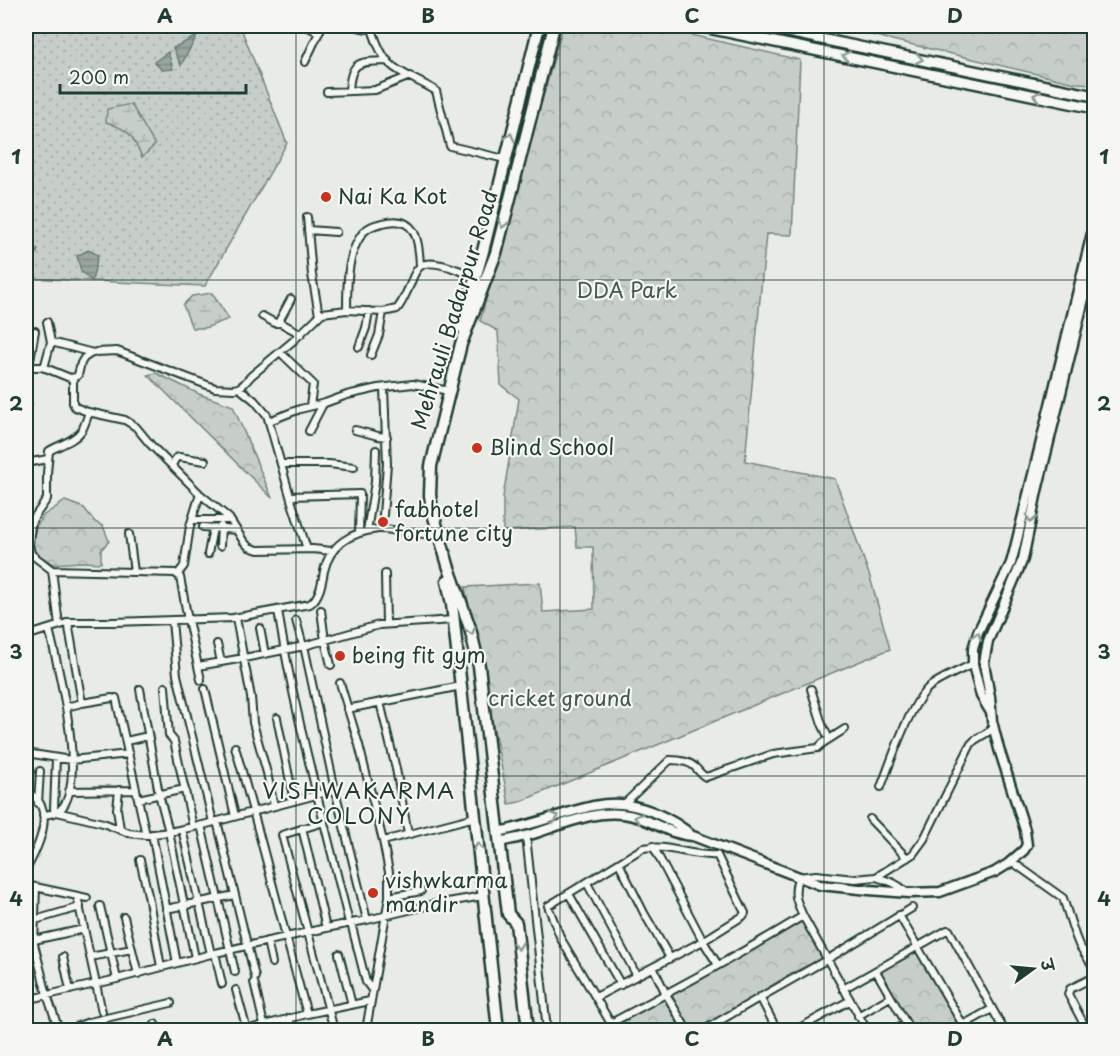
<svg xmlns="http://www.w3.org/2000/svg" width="1120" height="1056" font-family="'Playpen Sans','Playpen Sans Deva',sans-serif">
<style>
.grass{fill:url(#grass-dots);stroke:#73867e;stroke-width:1.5}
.forest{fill:url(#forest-crowns);stroke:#73867e;stroke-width:1.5}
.wetland{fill:url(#wetland-marsh);stroke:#73867e;stroke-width:1.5}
.water{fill:url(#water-rules);stroke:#687c75;stroke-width:1.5}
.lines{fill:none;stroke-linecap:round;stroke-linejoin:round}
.minor-casing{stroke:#1f3d34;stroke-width:10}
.tertiary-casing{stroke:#1f3d34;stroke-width:13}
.secondary-casing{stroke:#1f3d34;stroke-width:14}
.primary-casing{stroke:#1f3d34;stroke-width:15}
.minor{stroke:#f6f6f2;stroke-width:6}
.tertiary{stroke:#f6f6f2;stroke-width:8}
.secondary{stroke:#f6f6f2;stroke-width:9}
.primary{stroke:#f6f6f2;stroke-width:10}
.oneway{stroke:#8a9a93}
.grid{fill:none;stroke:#1f3d34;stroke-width:1.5;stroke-opacity:0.55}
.poi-dot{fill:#c8321e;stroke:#f6f6f2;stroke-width:2}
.labels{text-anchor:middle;stroke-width:4.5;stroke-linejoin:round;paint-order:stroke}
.poi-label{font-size:21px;fill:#1f3d34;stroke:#f6f6f2;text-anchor:start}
.park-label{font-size:21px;fill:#415a52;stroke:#f6f6f2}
.street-label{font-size:21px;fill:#1f3d34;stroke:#f6f6f2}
.neighbourhood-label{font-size:22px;letter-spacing:1.5px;fill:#1f3d34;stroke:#f6f6f2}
.neatline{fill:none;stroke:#1f3d34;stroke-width:2}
.grid-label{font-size:20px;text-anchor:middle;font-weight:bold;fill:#1f3d34}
</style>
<defs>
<pattern id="grass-dots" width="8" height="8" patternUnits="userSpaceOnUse" patternTransform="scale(1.5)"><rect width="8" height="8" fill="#c7cec9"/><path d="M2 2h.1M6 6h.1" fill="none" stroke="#aab2ad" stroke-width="1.8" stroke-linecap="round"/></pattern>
<pattern id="forest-crowns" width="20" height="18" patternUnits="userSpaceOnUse" patternTransform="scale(1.5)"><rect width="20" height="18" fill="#c7cec9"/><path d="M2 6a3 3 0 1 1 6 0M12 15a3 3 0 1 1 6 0" fill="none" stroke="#aab2ad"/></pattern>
<pattern id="wetland-marsh" width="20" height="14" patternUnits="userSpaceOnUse" patternTransform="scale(1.5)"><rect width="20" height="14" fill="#c7cec9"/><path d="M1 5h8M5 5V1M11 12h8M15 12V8" fill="none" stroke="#aab2ad"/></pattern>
<pattern id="water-rules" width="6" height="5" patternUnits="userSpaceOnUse" patternTransform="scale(1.5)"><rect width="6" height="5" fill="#99a6a0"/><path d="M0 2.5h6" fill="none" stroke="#7c8883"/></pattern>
</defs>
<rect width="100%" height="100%" fill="#e9ebe7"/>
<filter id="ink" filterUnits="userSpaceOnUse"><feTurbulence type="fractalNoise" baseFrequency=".0167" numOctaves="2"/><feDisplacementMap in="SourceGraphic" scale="12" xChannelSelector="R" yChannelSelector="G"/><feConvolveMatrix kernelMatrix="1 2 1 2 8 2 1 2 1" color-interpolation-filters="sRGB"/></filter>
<g filter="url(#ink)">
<path class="grass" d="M26,26H240L287,143L205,286L26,278Z"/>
<path class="forest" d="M563,26H653L800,60L792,235L766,234L745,461L835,479L870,577L890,649L519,802L509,804L465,587L540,583L543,612L594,609L593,547H577L575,527L503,531V497L519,399L501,385L498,331L480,321Z
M833,26H1094V84L1075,83Z
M156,373L199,394L233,406L272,498L148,375Z
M65,501L84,508L95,522L103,526L109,541L101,550V563L81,562L53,564L34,552L32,545L33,538L37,525L44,515Z
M802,919L825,957L792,973L700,1030H690L668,994Z
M915,950L961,1030H907L875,974Z
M664,999L681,1030H608Z"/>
<path class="wetland" d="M131,104L155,145L142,157C132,135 130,130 106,122L107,109Z
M212,293L229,319L205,328H192L183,305L192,296Z"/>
<path class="water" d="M197,36L181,65L173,48Z
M168,52L173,69L162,70L154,62Z
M31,245L38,250L31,264L36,275L26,270V249Z
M88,250L98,255L92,281L81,271L77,256Z"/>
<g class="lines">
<g class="minor-casing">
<path id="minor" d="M305,26L319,32
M339,26H352
M353,26L366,29L378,26
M371,26C375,38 380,54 390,64C403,76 421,81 436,91L450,146L505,159
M305,62L322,26
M349,90C351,59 361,62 388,61
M327,92L375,90L410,76
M307,217L312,275L319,315
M308,230L336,232
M347,310C347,286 347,257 360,237C365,228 373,225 383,223C416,214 419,240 420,266
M262,316L275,323H281L301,334
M278,323L291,299
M51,342L93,353
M359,347L366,328L369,311
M280,352L313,384L310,406
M371,355L379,335L383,312
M29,366L35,331
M26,367H43L70,378L76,377L78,375L81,363L84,358L90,354L96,352L117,351L215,388L234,389L239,388L244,384L251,376L293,341L322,313L347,310L383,312L397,309C403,302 406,293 410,285C412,279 416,268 422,265C434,259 465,272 476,278
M44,368L51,342L47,322
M73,378V403L75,407L88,412L125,420L136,427L150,444L200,494L229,518L244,542L249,547L258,550L313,549L331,551
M239,388L254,400L267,415L292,503L307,549
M26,405H28
M269,421L300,409L325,403L347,395L378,388L413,384L449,391
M355,430L378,436L387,437
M309,431L323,404
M26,463L48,459
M281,464H329L354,467
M172,465L176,458L179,457L205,461
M290,496L360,494L359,533
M383,515L387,464L384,388
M192,520H230
M203,527L237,530
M367,531L375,482L376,450
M129,534L134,572
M220,546L221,526
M208,554L213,528
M52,570L31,554L29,544L31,525L33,519L47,499V473L49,451C59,445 75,441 82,430C85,425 87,418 89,412
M178,574L184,566L190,526L200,494
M385,574L386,624
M278,610C294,715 324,819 349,923
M321,610L325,641L331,665
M236,618L251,697L253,723L267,773L274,806
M296,620L303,646
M172,621L177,675L213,822
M68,622L82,703L112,698
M59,625L52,570L175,573L180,577L188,620L201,680
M260,628L265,654
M26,636L70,622H114L233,618L310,604C320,597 322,582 324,571C330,544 352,532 378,529C389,528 400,532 410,533C418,534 426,534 434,534
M217,644L221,662
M304,646L335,790L367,920
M198,666L244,658L304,646L379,625L454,620
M340,683L359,745L383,841L389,872V897L366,1030
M165,687L169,735L174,741L193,827
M140,689L159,794L169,832L195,958
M205,689L235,816
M811,689L822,724L829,739
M116,698L146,835
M380,702L396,769L408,834
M66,707L82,703
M347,709L461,686
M277,718L294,801
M126,741L148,736
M235,747C261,835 282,925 307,1014
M26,753L71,760L129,754
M56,758L54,809L57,812L103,823L129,833L146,835L169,832L203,825L335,790
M881,787C892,759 907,711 927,689C936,680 961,670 973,664
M119,790L117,809L120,829
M69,791L136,790
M26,792C59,806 38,848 26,870
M138,799L185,789
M38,803L40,771
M624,804L670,760C678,760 689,761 695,767C699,771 701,775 706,777L773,754L818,748L823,743L845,729
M43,815C49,814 56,814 60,810C89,784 57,663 49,629
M870,819L907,858
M217,821L255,977
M324,822L282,835L334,1030
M201,825L235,972
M302,828L326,928
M182,829L211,954
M152,834L177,963
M526,836L547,1030
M383,841L475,817
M653,846L703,941L718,965
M140,860L148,895L161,967
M1011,861L1063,898L1075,935L1079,945L1094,968
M619,863L644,913L670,958
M876,877C889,881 897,883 906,892
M587,883L637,976
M26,885L87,898
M36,888L34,944L47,995L59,1030
M569,894L621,985
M77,896L102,1012
M389,897L421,891
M100,906L117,979
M166,909L235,895
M899,915L966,1030
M803,916C796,900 793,895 798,877L816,875L855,879L876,877L913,854L924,839L971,744L975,740L993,729
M124,917L138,974
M35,920L80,907
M351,923L366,982L372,990
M34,940L84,929
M267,941L272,963
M215,953L222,984
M339,954L352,1005
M63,957L70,990
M90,957L132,949
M653,967L666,994L687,1030
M876,971L910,1030
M254,982L264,1025
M843,989L947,930H949L1004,1030
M236,990L247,1030
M596,997L703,941L743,916L745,913L717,855C692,857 667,844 643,848L548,906L561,939L610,1022H613C677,988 741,954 803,916L867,1030
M760,997L777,1030
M26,1000L117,979L211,954L326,928L367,920L430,905L483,896
M858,1016L890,997
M289,1018L292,1030
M102,1020L105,1030
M155,1024L157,1030
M75,1030L78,1026L89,1022L171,1003
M245,1030L307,1014L370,1001
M704,1030L752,1002L828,959L912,908
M796,1030L849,1001
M895,1030L906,1024
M954,1030L992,1009
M1087,1030L1068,994L1070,989L1094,977"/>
</g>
<g class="tertiary-casing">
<path id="tertiary" d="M990,711L981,696L973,664V649L978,632L1011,563L1014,552L1094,225
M498,832C518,828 538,822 557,816C578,810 599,802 621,804C631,805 643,808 653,812C667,818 681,825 692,836
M500,842C512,839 524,837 536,833C564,824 592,811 622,814C648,816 667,835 693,836L820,885L869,890L909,893L940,892L995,872L1008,864L1024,850L1027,845L1026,838L1025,830L999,749L992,721L990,697L984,663L988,641L1023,559L1037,491L1094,258"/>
</g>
<g class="secondary-casing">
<path id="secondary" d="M698,26L1094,108
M759,26L1094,96"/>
</g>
<g class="primary-casing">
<path id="primary" d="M461,327L483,251L539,26
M447,581L452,604L498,1030
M528,1030L516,923L508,914L479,666L470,628L448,565L432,510L430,495L431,466L461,344L496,253L554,26"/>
</g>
<use href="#minor" class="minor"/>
<use href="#tertiary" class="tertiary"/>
<use href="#secondary" class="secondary"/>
<use href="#primary" class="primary"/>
</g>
<defs><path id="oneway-chevron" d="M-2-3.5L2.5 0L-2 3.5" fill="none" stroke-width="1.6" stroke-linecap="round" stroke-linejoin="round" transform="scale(1.5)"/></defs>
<g class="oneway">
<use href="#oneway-chevron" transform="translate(846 56) rotate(-168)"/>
<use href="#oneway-chevron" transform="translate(919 59) rotate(12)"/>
<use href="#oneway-chevron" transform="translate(1037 96) rotate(-168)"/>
<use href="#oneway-chevron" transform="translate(510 137) rotate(-76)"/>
<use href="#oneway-chevron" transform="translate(503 224) rotate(104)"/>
<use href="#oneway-chevron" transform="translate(1031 519) rotate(102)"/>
<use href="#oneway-chevron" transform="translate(471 631) rotate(74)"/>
<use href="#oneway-chevron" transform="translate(977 636) rotate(-69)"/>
<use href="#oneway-chevron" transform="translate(555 817) rotate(-17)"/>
<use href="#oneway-chevron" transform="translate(638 818) rotate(-164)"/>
<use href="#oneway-chevron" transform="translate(478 847) rotate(-96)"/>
<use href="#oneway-chevron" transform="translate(518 946) rotate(83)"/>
</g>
</g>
<path class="grid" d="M296,26V1030M560,26V1030M824,26V1030M26,280H1094M26,528H1094M26,776H1094"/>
<g class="poi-dot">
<circle cx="326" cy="197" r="6"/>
<circle cx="477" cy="448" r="6"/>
<circle cx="383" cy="522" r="6"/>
<circle cx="340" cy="656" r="6"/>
<circle cx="373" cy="893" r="6"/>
</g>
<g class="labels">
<g class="poi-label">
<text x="338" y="204">Nai Ka Kot</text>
<text x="489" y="455">Blind School</text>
<text x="395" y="517">fabhotel<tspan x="395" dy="24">fortune city</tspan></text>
<text x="352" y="663">being fit gym</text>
<text x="385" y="888">vishwkarma<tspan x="385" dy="24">mandir</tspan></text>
</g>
<g class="park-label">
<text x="627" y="298">DDA Park</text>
<text x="560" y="706">cricket ground</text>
</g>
<g class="street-label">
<text transform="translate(455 310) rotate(-73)" y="7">Mehrauli Badarpur Road</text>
</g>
<g class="neighbourhood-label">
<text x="359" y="799">VISHWAKARMA<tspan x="359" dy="25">COLONY</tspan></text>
</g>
</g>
<rect width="1120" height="1056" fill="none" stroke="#f6f6f2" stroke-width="66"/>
<g transform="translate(1033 969) rotate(75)" stroke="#f6f6f2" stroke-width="4.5" paint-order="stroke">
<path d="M0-4.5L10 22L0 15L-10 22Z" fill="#1f3d34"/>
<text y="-9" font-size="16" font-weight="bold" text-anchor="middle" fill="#1f3d34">उ</text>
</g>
<path d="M60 84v9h186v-9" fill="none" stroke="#1f3d34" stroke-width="3"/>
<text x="69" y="84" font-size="18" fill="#1f3d34" stroke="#f6f6f2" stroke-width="4.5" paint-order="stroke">200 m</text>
<rect x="33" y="33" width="1054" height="990" class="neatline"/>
<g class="grid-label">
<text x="165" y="23">A</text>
<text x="428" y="23">B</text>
<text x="692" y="23">C</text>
<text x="955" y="23">D</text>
<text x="16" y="164">1</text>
<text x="1104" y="164">1</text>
<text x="16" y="411">2</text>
<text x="1104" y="411">2</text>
<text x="16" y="659">3</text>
<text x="1104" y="659">3</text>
<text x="16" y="906">4</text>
<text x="1104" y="906">4</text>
<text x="165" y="1046">A</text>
<text x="428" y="1046">B</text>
<text x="692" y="1046">C</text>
<text x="955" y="1046">D</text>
</g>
</svg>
